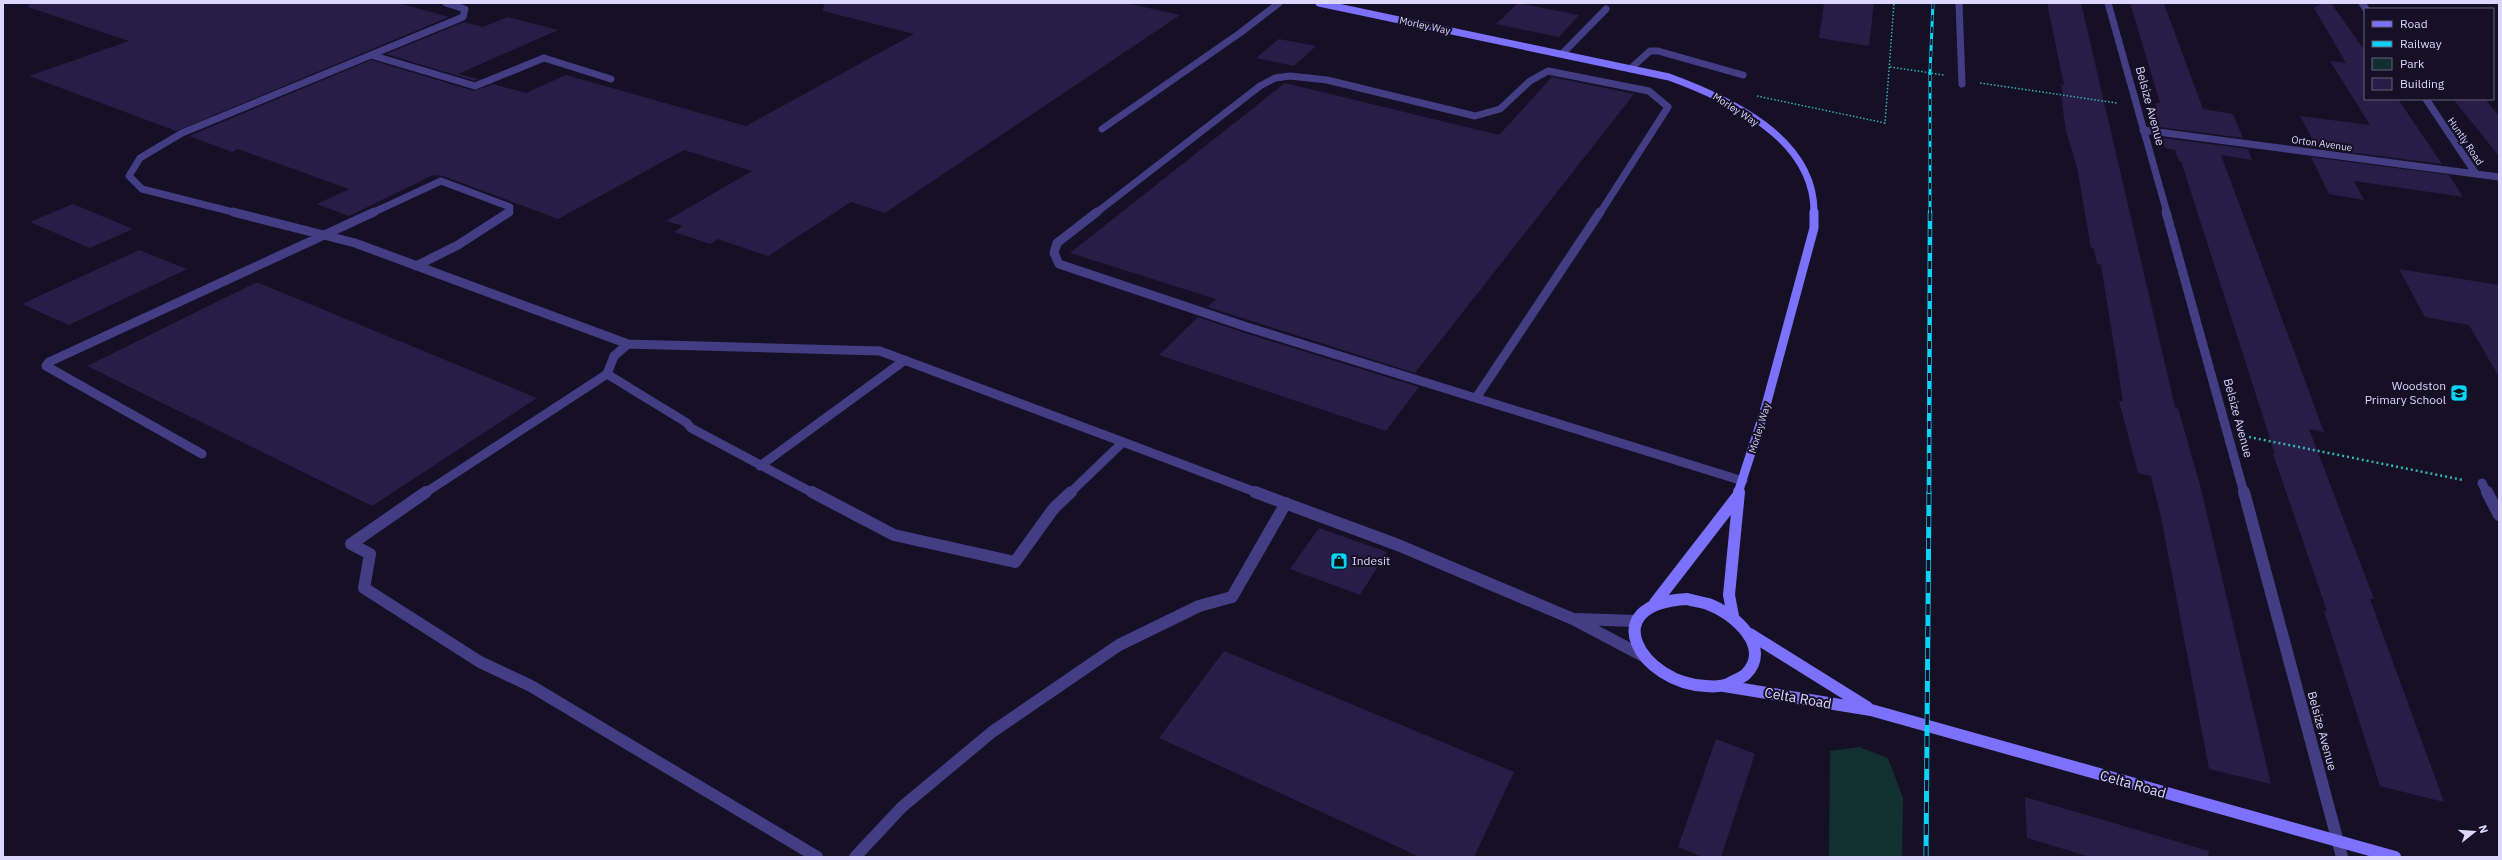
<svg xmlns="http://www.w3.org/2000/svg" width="2502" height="860" font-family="'IBM Plex Sans',sans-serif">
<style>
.green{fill:#133030}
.building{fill:#281d47}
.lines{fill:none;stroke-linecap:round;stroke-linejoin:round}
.path-far1{stroke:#34b5b4;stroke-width:1.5;stroke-dasharray:1.5 2;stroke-linecap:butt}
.path{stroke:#34b5b4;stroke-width:2.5;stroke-dasharray:2 3;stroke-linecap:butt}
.lane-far2{stroke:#433d84;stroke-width:7}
.lane-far1{stroke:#433d84;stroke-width:9}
.lane{stroke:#433d84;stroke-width:12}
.street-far2{stroke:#433d84;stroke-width:7}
.street-far1{stroke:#433d84;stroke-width:9}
.street{stroke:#433d84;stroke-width:12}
.secondary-far2{stroke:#7c71fb;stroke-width:7}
.secondary-far1{stroke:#7c71fb;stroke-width:9}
.secondary{stroke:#7c71fb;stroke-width:12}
.rail-far2-casing{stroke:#09d3f7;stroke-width:3}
.rail-far1-casing{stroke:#09d3f7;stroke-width:4.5}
.rail-casing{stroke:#09d3f7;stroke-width:5}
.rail-far2{stroke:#151026;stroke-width:2;stroke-dasharray:6;stroke-linecap:butt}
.rail-far1{stroke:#151026;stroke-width:3;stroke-dasharray:8;stroke-linecap:butt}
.rail{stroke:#151026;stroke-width:3.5;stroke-dasharray:11;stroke-linecap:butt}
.labels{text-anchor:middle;stroke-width:4;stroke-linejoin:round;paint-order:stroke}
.far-street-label{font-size:10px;fill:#ddd7fe;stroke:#151026}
.street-label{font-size:12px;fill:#ddd7fe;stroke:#151026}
.poi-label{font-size:12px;fill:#ddd7fe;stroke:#151026;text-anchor:end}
.near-street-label{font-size:14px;fill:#ddd7fe;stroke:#151026}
</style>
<rect width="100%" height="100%" fill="#151026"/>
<path class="green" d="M1859,747L1888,758L1903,798L1902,857H1829L1830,751Z"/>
<path class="building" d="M29,3H398L449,17L176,131L29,76L129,41L28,7Z
M824,3H1126L1180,15L885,213L851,202L768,256L718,239L710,244L674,232L683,226L666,221L752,171L684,150L558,219L443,176L433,175L349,216L317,204L349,189L238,149L232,152L189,136L371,60L474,91L493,84L526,93L566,75L746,126L914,34L823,11Z
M1518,3L1579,15L1559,37L1496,24Z
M1824,3H1874L1869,46L1819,38Z
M2047,3H2081L2175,407L2178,408L2200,485L2271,784L2209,769L2161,517L2151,476L2138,473L2119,401H2123L2101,265L2097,264L2094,249L2091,248L2077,167L2066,131L2061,96H2063L2061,84L2064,85Z
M2130,3L2164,4L2203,109L2233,114L2243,138L2159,127L2153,107H2157L2155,103H2160Z
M2322,3H2331L2365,51V99H2398L2442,164L2317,148L2300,116L2370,125L2330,61L2346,63L2314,8Z
M508,17L558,30L458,74L478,79L475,81L386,54L464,22L483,27Z
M1279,39L1316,46L1294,66L1256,58Z
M1552,77L1634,94L1415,373L1208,307L1216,299L1070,253L1285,83L1499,135Z
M2453,99H2485L2499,116V156Z
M2162,138L2248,149L2252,160L2221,155L2324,432L2309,429L2374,599H2370L2444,802L2380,786L2324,611H2327L2273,454H2275L2181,161H2179L2175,150L2165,148Z
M2311,157L2449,175L2463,197L2354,181L2364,200L2329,194Z
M73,204L133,229L90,248L30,222Z
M139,250L187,269L69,325L22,304Z
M2399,269L2499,285V377L2469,325L2425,317Z
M255,283H259L537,398L372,506L87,366Z
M1198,317L1245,333L1419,387L1386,431L1159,355Z
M1319,528L1387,552L1360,595L1290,569Z
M1224,651L1514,772L1474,857H1420L1159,738Z
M1716,739L1755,754L1721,857H1703L1678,847Z
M2025,797L2209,851L2208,857H2090L2027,838Z"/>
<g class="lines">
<path class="path-far1" d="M1890,67L1944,75
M1980,83L2117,103
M1757,96L1885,123L1894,3"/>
<path class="path" d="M2249,437L2463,480"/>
<path class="lane-far2" d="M1959,3L1962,84
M1562,54L1606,9
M371,55L475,86L544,58L611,79
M1630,69L1650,51H1658L1743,75
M1102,129L1240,33L1279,3
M237,213L142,189L129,176L140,158L182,133L463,17L465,9L446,3
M372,213L441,181L510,207L509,213
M1096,213L1260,86L1275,78L1290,76L1327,80L1475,116L1500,109L1530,81L1548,71L1649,91L1668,107L1600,213"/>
<path class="lane-far1" d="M233,212L355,243L628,344
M1097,212L1057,243L1054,253L1059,264L1247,327L1743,481
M416,266L458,245L509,212
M1476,398L1600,212
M1123,442L1258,493
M202,454L46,366L49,362L374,212
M760,466L905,360
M2482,483L2487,493
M425,493L607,374
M813,493L691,428L687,423L607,374L614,356L628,344L880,351L1123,442
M1070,493L1123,442"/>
<path class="lane" d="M426,492L351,544L370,554L364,588L480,662L531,686L817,857
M812,492L894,535L1015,562L1054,508L1071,492
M1255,492L1398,545L1573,619L1645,657
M2487,492L2499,515
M1577,619L1636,621
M855,857L902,807L992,732L1119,645L1199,606L1232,597L1286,503"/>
<path class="street-far2" d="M2108,3L2167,213
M2362,3L2366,9
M2426,99L2476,174
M2143,130L2499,177"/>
<path class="street-far1" d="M2166,212L2244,493"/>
<path class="street" d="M2244,492L2342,857"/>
<path class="secondary-far2" d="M1319,3L1669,77C1729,99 1815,138 1814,213"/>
<path class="secondary-far1" d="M1738,493L1765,409L1814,228V212"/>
<path class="secondary" d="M1687,599C1694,601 1701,602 1708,604C1733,613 1773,647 1746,674C1742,678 1735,680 1730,683C1722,687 1715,687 1706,686C1642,684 1593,604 1687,599Z
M1655,603L1737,497
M1733,616L1729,595L1739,492
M1750,634L1867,707
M1724,686L1871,710L2395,857"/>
<g class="rail-far2-casing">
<path id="rail-far2" d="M1930,213V73L1933,3"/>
</g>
<g class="rail-far1-casing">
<path id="rail-far1" d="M1929,493L1930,212"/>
</g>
<g class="rail-casing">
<path id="rail" d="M1926,857L1929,492"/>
</g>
<use href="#rail-far2" class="rail-far2"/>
<use href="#rail-far1" class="rail-far1"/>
<use href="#rail" class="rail"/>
</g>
<defs>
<g id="school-square" transform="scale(0.9)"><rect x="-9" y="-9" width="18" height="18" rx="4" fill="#09d3f7" stroke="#151026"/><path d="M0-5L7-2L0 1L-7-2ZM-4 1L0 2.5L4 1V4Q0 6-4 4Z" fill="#111"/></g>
<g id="shop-square" transform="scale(0.9)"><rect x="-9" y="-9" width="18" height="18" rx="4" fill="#09d3f7" stroke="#151026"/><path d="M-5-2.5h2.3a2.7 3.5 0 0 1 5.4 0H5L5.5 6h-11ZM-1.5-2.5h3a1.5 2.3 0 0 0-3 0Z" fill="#111"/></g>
</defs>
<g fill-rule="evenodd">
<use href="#school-square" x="2459" y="393"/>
<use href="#shop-square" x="1339" y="561"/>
</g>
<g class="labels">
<g class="far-street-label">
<text transform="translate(1425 25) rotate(12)" y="4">Morley Way</text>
<text transform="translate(1736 109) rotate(33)" y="4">Morley Way</text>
<text transform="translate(2466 141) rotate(56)" y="4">Huntly Road</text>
<text transform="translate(2322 143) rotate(8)" y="4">Orton Avenue</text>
<text transform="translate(1759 428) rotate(-73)" y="4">Morley Way</text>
</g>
<g class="street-label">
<text transform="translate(2150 106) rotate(75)" y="4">Belsize Avenue</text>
<text transform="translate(2238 418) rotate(75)" y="4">Belsize Avenue</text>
<text transform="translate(2322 731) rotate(75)" y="4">Belsize Avenue</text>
</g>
<g class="poi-label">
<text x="2446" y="390">Woodston<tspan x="2446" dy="14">Primary School</tspan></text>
<text x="1352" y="565" text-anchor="start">Indesit</text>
</g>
<g class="near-street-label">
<text transform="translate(1798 698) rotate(10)" y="5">Celta Road</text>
<text transform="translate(2133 784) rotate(16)" y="5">Celta Road</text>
</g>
</g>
<rect width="2502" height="860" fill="none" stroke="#ddd7fe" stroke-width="8"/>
<rect x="2364" y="8" width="130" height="92" fill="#151026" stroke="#65607c"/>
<rect x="2372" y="21" width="20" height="6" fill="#7c71fb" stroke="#65607c"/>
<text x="2400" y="28" font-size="12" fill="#ddd7fe">Road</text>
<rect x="2372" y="41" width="20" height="6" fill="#09d3f7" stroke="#65607c"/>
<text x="2400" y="48" font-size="12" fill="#ddd7fe">Railway</text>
<rect x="2372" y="58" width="20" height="12" fill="#133030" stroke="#65607c"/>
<text x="2400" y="68" font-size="12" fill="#ddd7fe">Park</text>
<rect x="2372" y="78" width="20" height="12" fill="#281d47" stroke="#65607c"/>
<text x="2400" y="88" font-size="12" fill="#ddd7fe">Building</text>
<g transform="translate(2474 832) rotate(73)" stroke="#151026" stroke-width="3" paint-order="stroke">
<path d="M0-3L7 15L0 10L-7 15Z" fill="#ddd7fe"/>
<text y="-6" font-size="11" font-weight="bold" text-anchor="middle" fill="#ddd7fe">N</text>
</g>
</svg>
